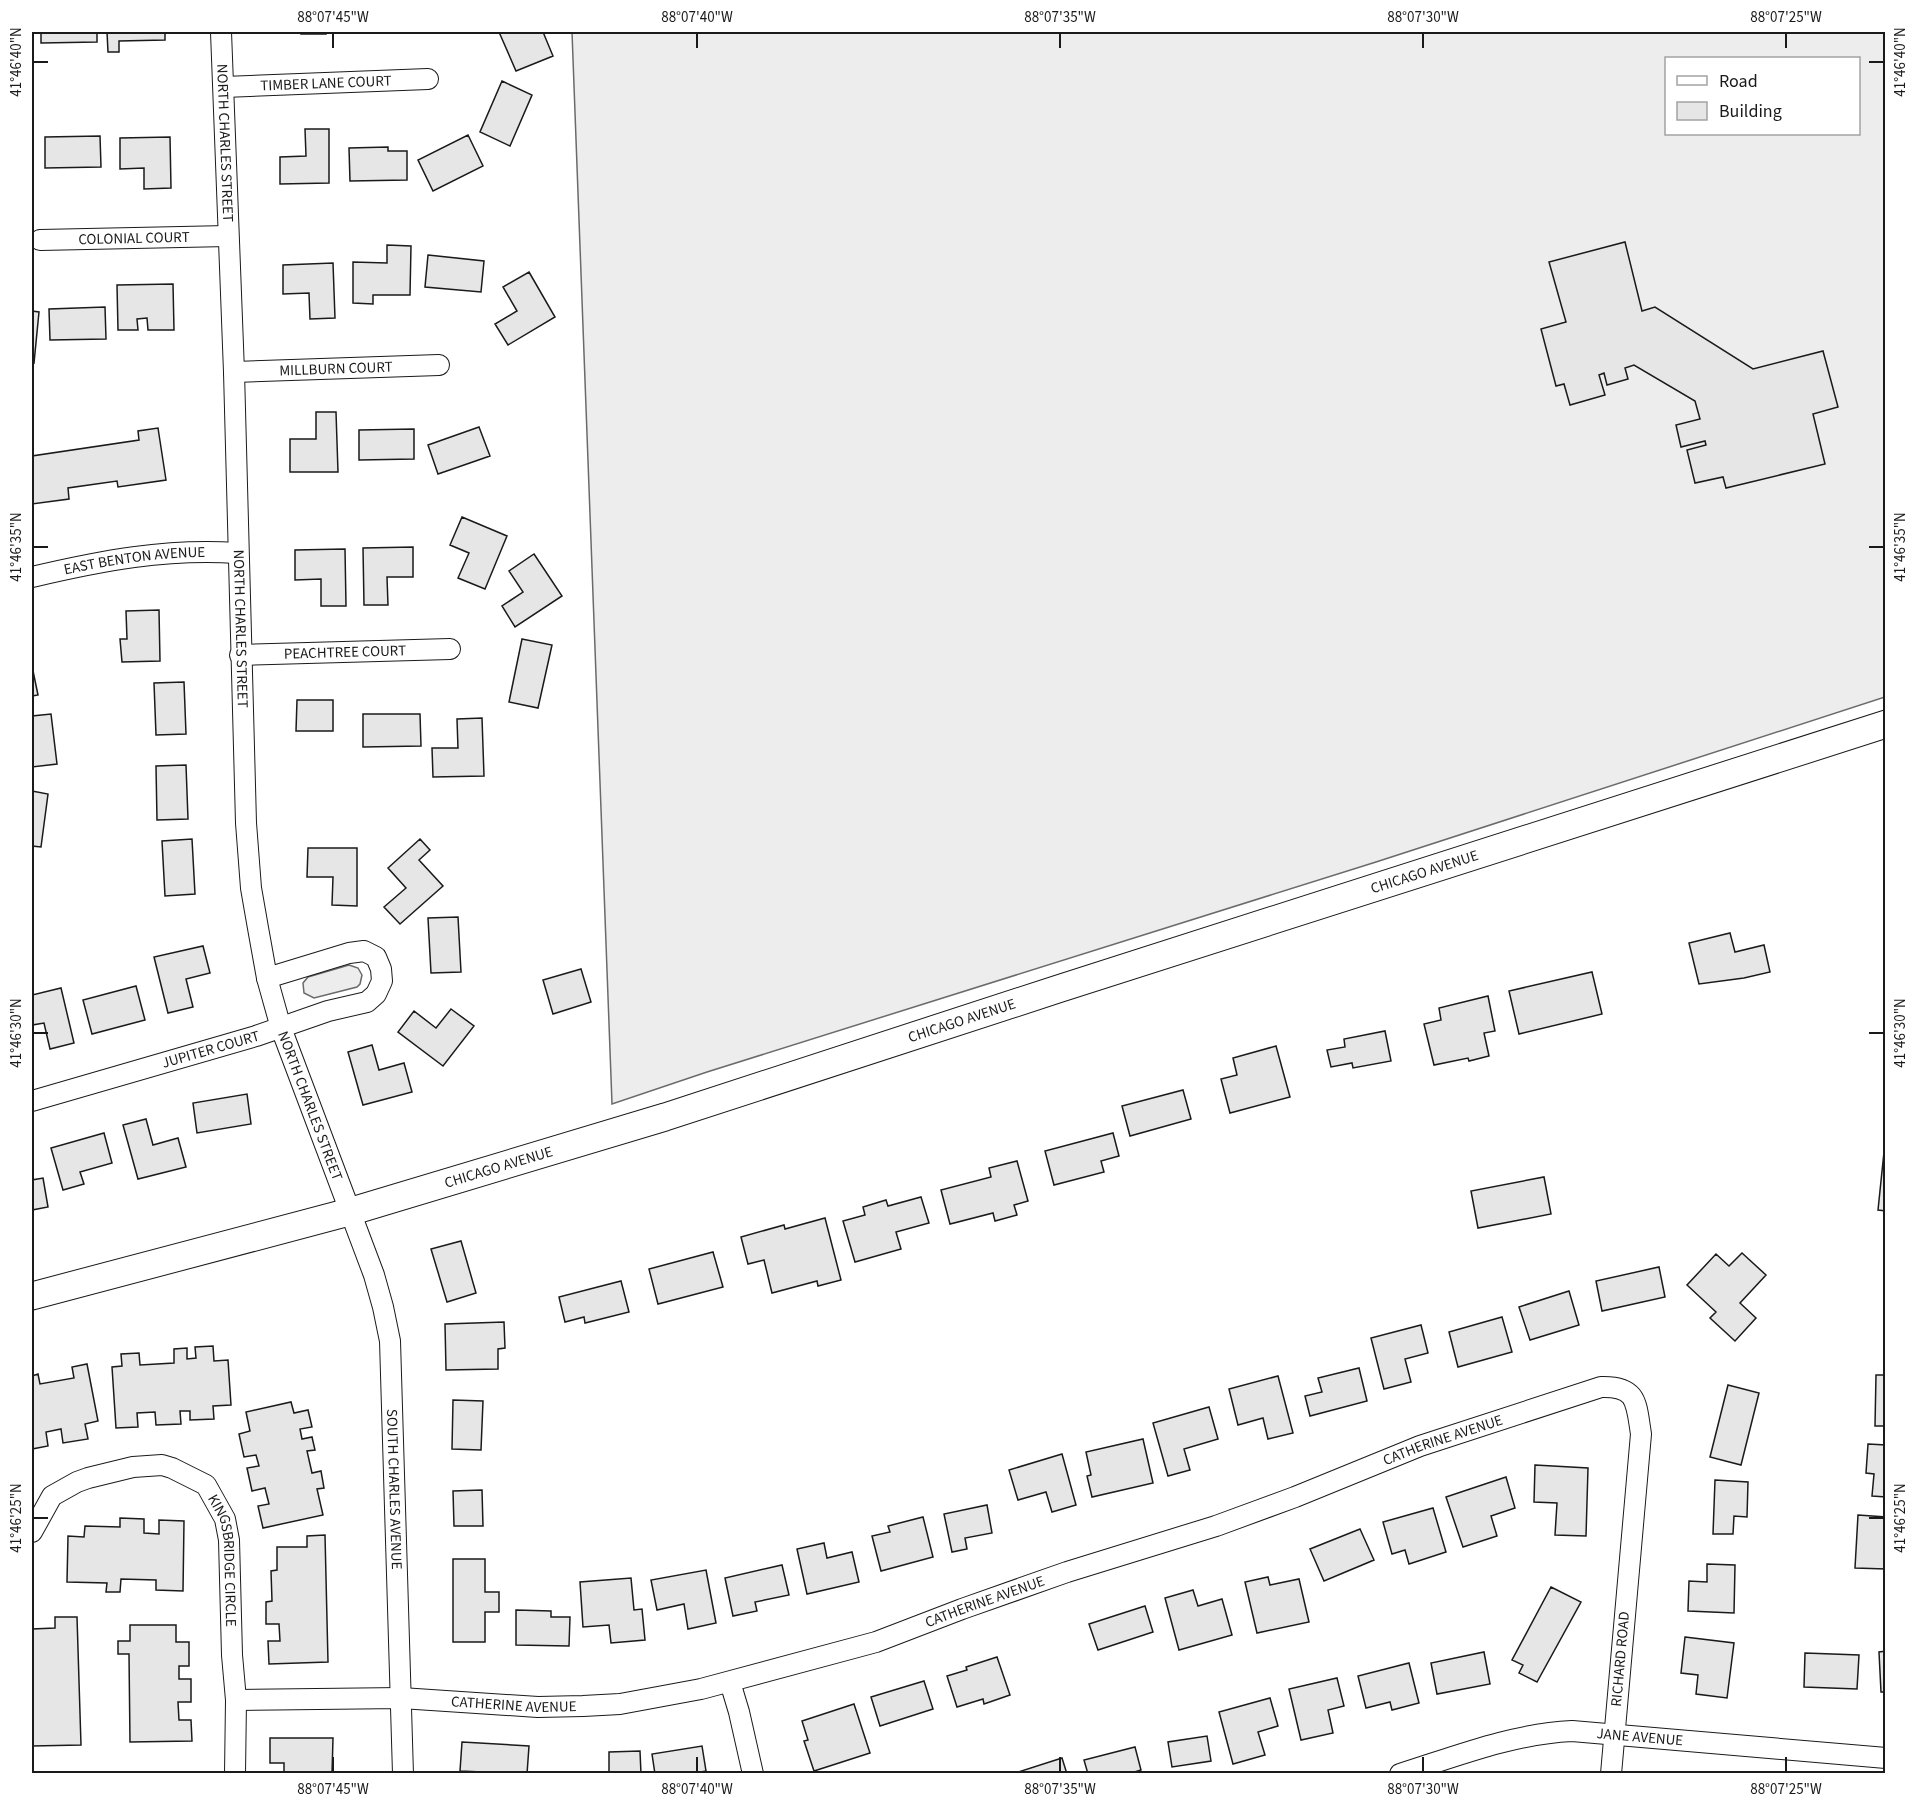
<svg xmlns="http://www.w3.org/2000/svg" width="1917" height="1805" font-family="'Source Sans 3',sans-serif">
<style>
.built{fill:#ededed;stroke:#6a6a6a;stroke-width:1.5;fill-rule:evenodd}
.building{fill:#e6e6e6;stroke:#1a1a1a;stroke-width:1.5}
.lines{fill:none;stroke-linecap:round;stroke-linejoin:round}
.street-casing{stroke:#1a1a1a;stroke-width:22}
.secondary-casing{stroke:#1a1a1a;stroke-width:29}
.street{stroke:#fff;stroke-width:20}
.secondary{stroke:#fff;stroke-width:27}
.ticks{fill:none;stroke:#1a1a1a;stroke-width:2}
.labels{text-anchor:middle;stroke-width:4.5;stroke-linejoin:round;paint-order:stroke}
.street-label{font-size:15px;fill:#1a1a1a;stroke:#fff}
.neatline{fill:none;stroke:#1a1a1a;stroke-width:2}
.ticks-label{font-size:15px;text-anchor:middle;fill:#1a1a1a}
</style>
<rect width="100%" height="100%" fill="#fff"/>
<path class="built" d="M572,32H1885V697L1376,862L707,1072L612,1104ZM1666,58H1858V134H1666Z
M349,965L358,968L362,975L360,984L357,987L314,998L304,993L303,983L308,977Z"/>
<path class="building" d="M41,32H97V42L41,43Z
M107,32H165V40L119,41V52H108Z
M301,32H326V34H301Z
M499,32H543L553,56L516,71Z
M502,81L532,95L510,146L480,132Z
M305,129H329V183L280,184V157L306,156Z
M468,135L483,166L433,191L418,160Z
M100,136L101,167L45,168V137Z
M170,137L171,188L144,189V168L120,169V138Z
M388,147V151H407V180L350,181L349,148Z
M1625,242L1642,311L1655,307L1753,369L1823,351L1838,407L1813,414L1825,464L1726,488L1723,477L1695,483L1687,450L1706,445L1705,441L1681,447L1676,425L1700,419L1695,401L1634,365L1625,368L1628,379L1607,385L1604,373L1599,375L1605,395L1570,405L1564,384L1556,386L1541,329L1566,322L1549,262Z
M387,245L411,246L410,295H373V304L353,303V262L387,263Z
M428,255L484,261L481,292L425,287Z
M333,263L335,318L310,319L309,293L283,294V265Z
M529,272L555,317L508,345L495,324L517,311L503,287Z
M173,284L174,330H148L147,318L137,319L138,330H118L117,285Z
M105,307L106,339L50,340L49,309Z
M32,311L39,312L34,363L32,362Z
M316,412H336L338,472H290V439H316Z
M479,427L490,456L438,474L428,445Z
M158,428L166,480L118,487L117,481L68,488L69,499L32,504V456L139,440L138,431Z
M414,429V459L359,460V430Z
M462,517L507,536L485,589L458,578L469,553L450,545Z
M413,547V577H387L388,605H364L363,548Z
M345,549L346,606H321V579L295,580V550Z
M534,554L562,596L515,627L502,606L523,592L509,571Z
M159,610L160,661L122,662L120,639H127L126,611Z
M522,639L552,645L538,708L509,702Z
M32,666L38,695L32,696Z
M184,682L186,734L156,735L154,683Z
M297,700H333V731H296Z
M51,714L57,764L32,767V716Z
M363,714H420L421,746L363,747Z
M482,718L484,776L433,777L432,748H458L457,719Z
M186,765L188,819L157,820L156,766Z
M32,791L48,794L41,847L32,846Z
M192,839L195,894L165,896L162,841Z
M420,839L430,850L419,860L443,886L400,924L384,907L406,888L388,868Z
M308,848H357V906L332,905L333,877H307Z
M458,917L461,972L431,973L428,918Z
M1730,933L1735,952L1764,945L1770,972L1744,978L1699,984L1689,943Z
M203,946L210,973L186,979L193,1007L168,1013L154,957Z
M581,969L591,1002L553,1014L543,980Z
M1592,972L1602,1014L1519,1034L1509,991Z
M136,986L145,1020L92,1034L83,1000Z
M61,988L74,1043L50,1049L44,1023L32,1025V995Z
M1488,996L1495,1031L1484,1033L1489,1056L1469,1061L1468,1058L1434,1065L1424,1024L1441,1020L1439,1008Z
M451,1009L474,1026L443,1066L398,1032L414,1011L436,1028Z
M1385,1031L1391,1061L1353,1068L1352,1063L1331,1067L1327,1050L1345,1047L1344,1039Z
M372,1045L379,1070L404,1063L412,1092L363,1105L348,1052Z
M1276,1046L1290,1097L1230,1113L1221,1079L1237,1075L1233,1058Z
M1183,1090L1191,1119L1130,1136L1122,1106Z
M247,1094L251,1124L197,1133L193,1103Z
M146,1119L153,1145L178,1138L186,1167L138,1179L123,1125Z
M104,1133L112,1163L80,1172L84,1184L63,1190L51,1148Z
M1113,1133L1119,1156L1101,1161L1104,1172L1054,1185L1045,1151Z
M1884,1152L1886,1153V1211L1878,1210Z
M1017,1161L1028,1201L1014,1205L1017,1215L995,1221L993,1213L950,1224L941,1190L991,1177L989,1168Z
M1544,1177L1551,1214L1478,1228L1471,1191Z
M43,1178L48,1207L32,1210V1180Z
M921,1197L929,1223L896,1232L901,1249L855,1262L843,1221L865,1215L863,1207L886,1200L888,1206Z
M825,1218L841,1280L818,1286L817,1281L772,1293L764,1260L748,1264L741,1237L784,1225L785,1229Z
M461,1241L476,1293L447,1302L431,1249Z
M713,1252L723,1287L658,1304L649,1269Z
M1742,1253L1766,1275L1740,1303L1756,1318L1735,1341L1710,1318L1716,1312L1687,1285L1716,1254L1729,1266Z
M1659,1267L1665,1297L1602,1311L1596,1281Z
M621,1281L629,1312L585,1323L584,1317L565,1322L559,1297Z
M1569,1291L1579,1325L1530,1340L1519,1307Z
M1502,1317L1512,1352L1458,1367L1449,1332Z
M504,1322L505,1348L498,1349V1369L446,1370L445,1324Z
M1421,1325L1428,1353L1405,1359L1411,1382L1384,1389L1371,1338Z
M213,1346L214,1361L228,1360L231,1405L213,1406L214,1419L190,1420V1411H180L181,1424L156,1425L155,1412L137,1413L138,1427L116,1428L112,1367L122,1366L121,1354L139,1353L140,1365L174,1363V1349L187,1348V1359L196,1358L195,1347Z
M87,1364L98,1421L85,1424L88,1439L63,1443L61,1429L46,1432L48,1446L32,1449V1376L38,1374L40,1384L74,1378L72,1367Z
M1359,1368L1367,1401L1310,1416L1305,1396L1322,1392L1318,1378Z
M1876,1375H1886V1426H1875Z
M1278,1376L1293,1433L1268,1439L1263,1418L1238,1425L1229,1389Z
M1728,1385L1759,1393L1741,1465L1710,1457Z
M453,1400L483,1401L481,1450L452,1449Z
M291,1402L294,1413L308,1410L312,1427L300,1429L302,1439L312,1437L315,1450L307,1451L312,1473L321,1471L324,1488L317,1489L323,1515L263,1528L258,1506L269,1504L265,1488L252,1491L247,1468L259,1466L256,1455L244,1457L239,1434L250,1431L246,1412Z
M1209,1407L1218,1439L1184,1449L1190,1470L1168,1476L1153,1423Z
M1143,1439L1153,1483L1092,1497L1087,1476L1091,1475L1086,1452Z
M1868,1444L1886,1445V1497L1872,1496L1874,1474L1866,1473Z
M1062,1454L1076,1505L1052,1512L1046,1492L1018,1500L1009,1470Z
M1535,1465L1588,1468L1586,1536L1555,1535L1557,1503L1534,1502Z
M1506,1477L1515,1508L1491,1516L1497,1536L1463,1547L1446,1497Z
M1715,1480L1748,1482L1747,1517L1734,1516L1733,1534H1713Z
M482,1490L483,1526H454L453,1491Z
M987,1505L992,1533L965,1538L967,1549L952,1552L944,1514Z
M1433,1508L1446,1552L1409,1564L1405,1550L1392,1554L1383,1522Z
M1858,1515L1886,1517V1569L1855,1568Z
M923,1517L933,1557L881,1571L872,1536L890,1532L888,1526Z
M120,1518L144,1519V1533L159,1534V1520L184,1521L183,1591L156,1590V1580L121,1579L120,1592H106L107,1583L67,1582L68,1536L84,1537L85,1526L120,1527Z
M1360,1529L1374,1560L1324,1581L1310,1549Z
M325,1535L328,1662L269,1664L268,1641H280L279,1624H266V1602L272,1601L271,1571L277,1570V1547H307V1536Z
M824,1543L827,1558L852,1552L859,1582L807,1594L797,1549Z
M453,1559H485V1592H499V1612H485V1642H453Z
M1707,1564L1735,1565L1734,1613L1688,1611L1689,1581L1707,1582Z
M782,1565L789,1595L755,1602L757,1611L733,1616L725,1578Z
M706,1570L716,1623L688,1629L684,1604L657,1610L651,1580Z
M1268,1577L1270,1585L1299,1579L1309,1622L1257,1633L1245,1582Z
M631,1578L634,1610L642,1609L645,1640L611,1643L609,1625L583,1627L580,1582Z
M1551,1587L1581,1602L1537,1682L1519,1673L1523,1665L1512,1660Z
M1193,1590L1198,1606L1222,1599L1232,1635L1179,1650L1165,1598Z
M1145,1606L1153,1632L1098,1650L1089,1624Z
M516,1610L551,1611V1617H570L569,1646L516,1645Z
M55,1617H77L81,1745L32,1746V1724H33L32,1629L55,1628Z
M130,1625H176V1642H189V1666H179V1679H191V1702H178L179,1720H191L192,1741L130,1742L129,1654H118V1641H130Z
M1685,1637L1734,1643L1727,1698L1696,1694L1698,1675L1681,1673Z
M1886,1651V1692H1881L1879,1652Z
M1484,1652L1490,1684L1437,1694L1431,1663Z
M1805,1653L1859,1655L1857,1689L1804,1687Z
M997,1657L1010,1695L984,1704L983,1699L957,1707L947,1676L967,1670L966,1667Z
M1409,1663L1419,1703L1392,1710L1390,1702L1366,1708L1358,1676Z
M1337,1678L1344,1706L1328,1710L1333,1733L1301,1740L1289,1689Z
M924,1681L933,1709L880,1726L871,1697Z
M1270,1698L1278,1726L1258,1732L1265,1755L1233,1764L1219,1712Z
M854,1704L870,1753L814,1771L804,1741L808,1740L802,1721Z
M1207,1736L1211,1761L1172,1767L1168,1742Z
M270,1738H333L332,1774H284V1763H270Z
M462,1742L529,1746L527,1774L460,1771Z
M702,1746L706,1771L691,1774H655L652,1754Z
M1135,1747L1141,1770L1128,1774H1088L1084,1760Z
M640,1751L641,1774H609V1752Z
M1062,1758L1067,1774H1012Z"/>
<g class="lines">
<g class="street-casing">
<g id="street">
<path id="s1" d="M221,32L234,372L246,823L251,888L258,928L267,978L281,1028L374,1275L383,1307L390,1341L403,1774"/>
<path id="s2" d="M224,87L428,79"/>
<path id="s3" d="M40,240L228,236"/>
<path id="s4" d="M234,372L439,365"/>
<path id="s5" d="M32,577C100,561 167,548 237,553"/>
<path id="s6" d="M240,655L450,649"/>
<path id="s7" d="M32,1101L256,1036L328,1011L367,1002L376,994L382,981L381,969L376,957L364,951L349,953L267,978"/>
<path id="s8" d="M32,1532L52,1496L77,1482L88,1478L133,1467L162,1465L172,1468L206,1485L225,1519L229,1540L232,1655L236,1700L235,1774"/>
<path d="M730,1682L739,1712L753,1774"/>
<path id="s9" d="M236,1700L401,1698L538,1707L583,1706L620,1704L701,1689L876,1642L962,1609L1067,1572L1216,1526L1295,1497L1420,1446L1601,1387C1638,1386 1636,1403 1641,1434L1611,1774"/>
<path id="s10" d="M1400,1774C1457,1756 1512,1734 1572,1731L1886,1758"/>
</g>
</g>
<g class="secondary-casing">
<g id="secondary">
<path id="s11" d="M32,1296L349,1212L665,1117L1058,989L1886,724"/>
</g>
</g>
<use href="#street" class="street"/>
<use href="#secondary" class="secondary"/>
</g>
<path class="ticks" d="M333,33V48M697,33V48M1060,33V48M1423,33V48M1786,33V48M33,62H48M1869,62H1884M33,547H48M1869,547H1884M33,1033H48M1869,1033H1884M33,1518H48M1869,1518H1884M333,1757V1772M697,1757V1772M1060,1757V1772M1423,1757V1772M1786,1757V1772"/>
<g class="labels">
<g class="street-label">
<text dy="5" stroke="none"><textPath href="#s2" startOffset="102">TIMBER LANE COURT</textPath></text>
<text dy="5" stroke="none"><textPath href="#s1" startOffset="111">NORTH CHARLES STREET</textPath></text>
<text dy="5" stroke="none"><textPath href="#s3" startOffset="94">COLONIAL COURT</textPath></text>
<text dy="5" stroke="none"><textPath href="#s4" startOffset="102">MILLBURN COURT</textPath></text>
<text dy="5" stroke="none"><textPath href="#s5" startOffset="104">EAST BENTON AVENUE</textPath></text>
<text dy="5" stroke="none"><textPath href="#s1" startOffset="597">NORTH CHARLES STREET</textPath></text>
<text dy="5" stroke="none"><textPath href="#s6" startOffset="105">PEACHTREE COURT</textPath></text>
<text dy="5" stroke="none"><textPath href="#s11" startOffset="1456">CHICAGO AVENUE</textPath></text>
<text dy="5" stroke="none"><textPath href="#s11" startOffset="970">CHICAGO AVENUE</textPath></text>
<text dy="5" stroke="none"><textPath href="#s7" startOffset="186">JUPITER COURT</textPath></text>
<text dy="5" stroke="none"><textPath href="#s1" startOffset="1083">NORTH CHARLES STREET</textPath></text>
<text dy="5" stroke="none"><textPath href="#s11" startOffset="484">CHICAGO AVENUE</textPath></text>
<text dy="5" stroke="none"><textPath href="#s9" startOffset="1250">CATHERINE AVENUE</textPath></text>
<text dy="5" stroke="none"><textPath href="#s1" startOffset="1480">SOUTH CHARLES AVENUE</textPath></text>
<text dy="5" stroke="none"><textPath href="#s8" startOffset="285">KINGSBRIDGE CIRCLE</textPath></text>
<text dy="5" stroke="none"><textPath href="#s9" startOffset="764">CATHERINE AVENUE</textPath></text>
<text transform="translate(1620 1659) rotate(-85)" y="5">RICHARD ROAD</text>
<text dy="5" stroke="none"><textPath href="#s9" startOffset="278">CATHERINE AVENUE</textPath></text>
<text dy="5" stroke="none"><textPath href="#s10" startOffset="246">JANE AVENUE</textPath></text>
</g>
</g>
<rect width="1917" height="1805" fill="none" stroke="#ffffff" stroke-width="66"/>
<rect x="1665" y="57" width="195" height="78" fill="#ffffff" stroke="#a3a3a3" stroke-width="1.5"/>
<rect x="1677" y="76" width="30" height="9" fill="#ffffff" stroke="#a3a3a3" stroke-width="1.5"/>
<text x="1719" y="87" font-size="18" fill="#1a1a1a">Road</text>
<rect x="1677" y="102" width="30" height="18" fill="#e6e6e6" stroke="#a3a3a3" stroke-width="1.5"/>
<text x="1719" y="117" font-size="18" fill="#1a1a1a">Building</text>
<rect x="33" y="33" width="1851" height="1739" class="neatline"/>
<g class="ticks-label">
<text x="333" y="22">88°07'45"W</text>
<text x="697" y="22">88°07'40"W</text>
<text x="1060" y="22">88°07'35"W</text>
<text x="1423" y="22">88°07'30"W</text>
<text x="1786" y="22">88°07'25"W</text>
<text transform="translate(16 62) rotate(-90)" y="5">41°46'40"N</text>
<text transform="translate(1900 62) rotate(-90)" y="5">41°46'40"N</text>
<text transform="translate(16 547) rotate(-90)" y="5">41°46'35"N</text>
<text transform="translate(1900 547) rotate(-90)" y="5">41°46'35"N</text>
<text transform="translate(16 1033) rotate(-90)" y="5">41°46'30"N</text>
<text transform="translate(1900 1033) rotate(-90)" y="5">41°46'30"N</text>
<text transform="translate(16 1518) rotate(-90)" y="5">41°46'25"N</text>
<text transform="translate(1900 1518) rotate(-90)" y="5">41°46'25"N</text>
<text x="333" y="1794">88°07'45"W</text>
<text x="697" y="1794">88°07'40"W</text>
<text x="1060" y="1794">88°07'35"W</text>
<text x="1423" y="1794">88°07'30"W</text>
<text x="1786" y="1794">88°07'25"W</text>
</g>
</svg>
